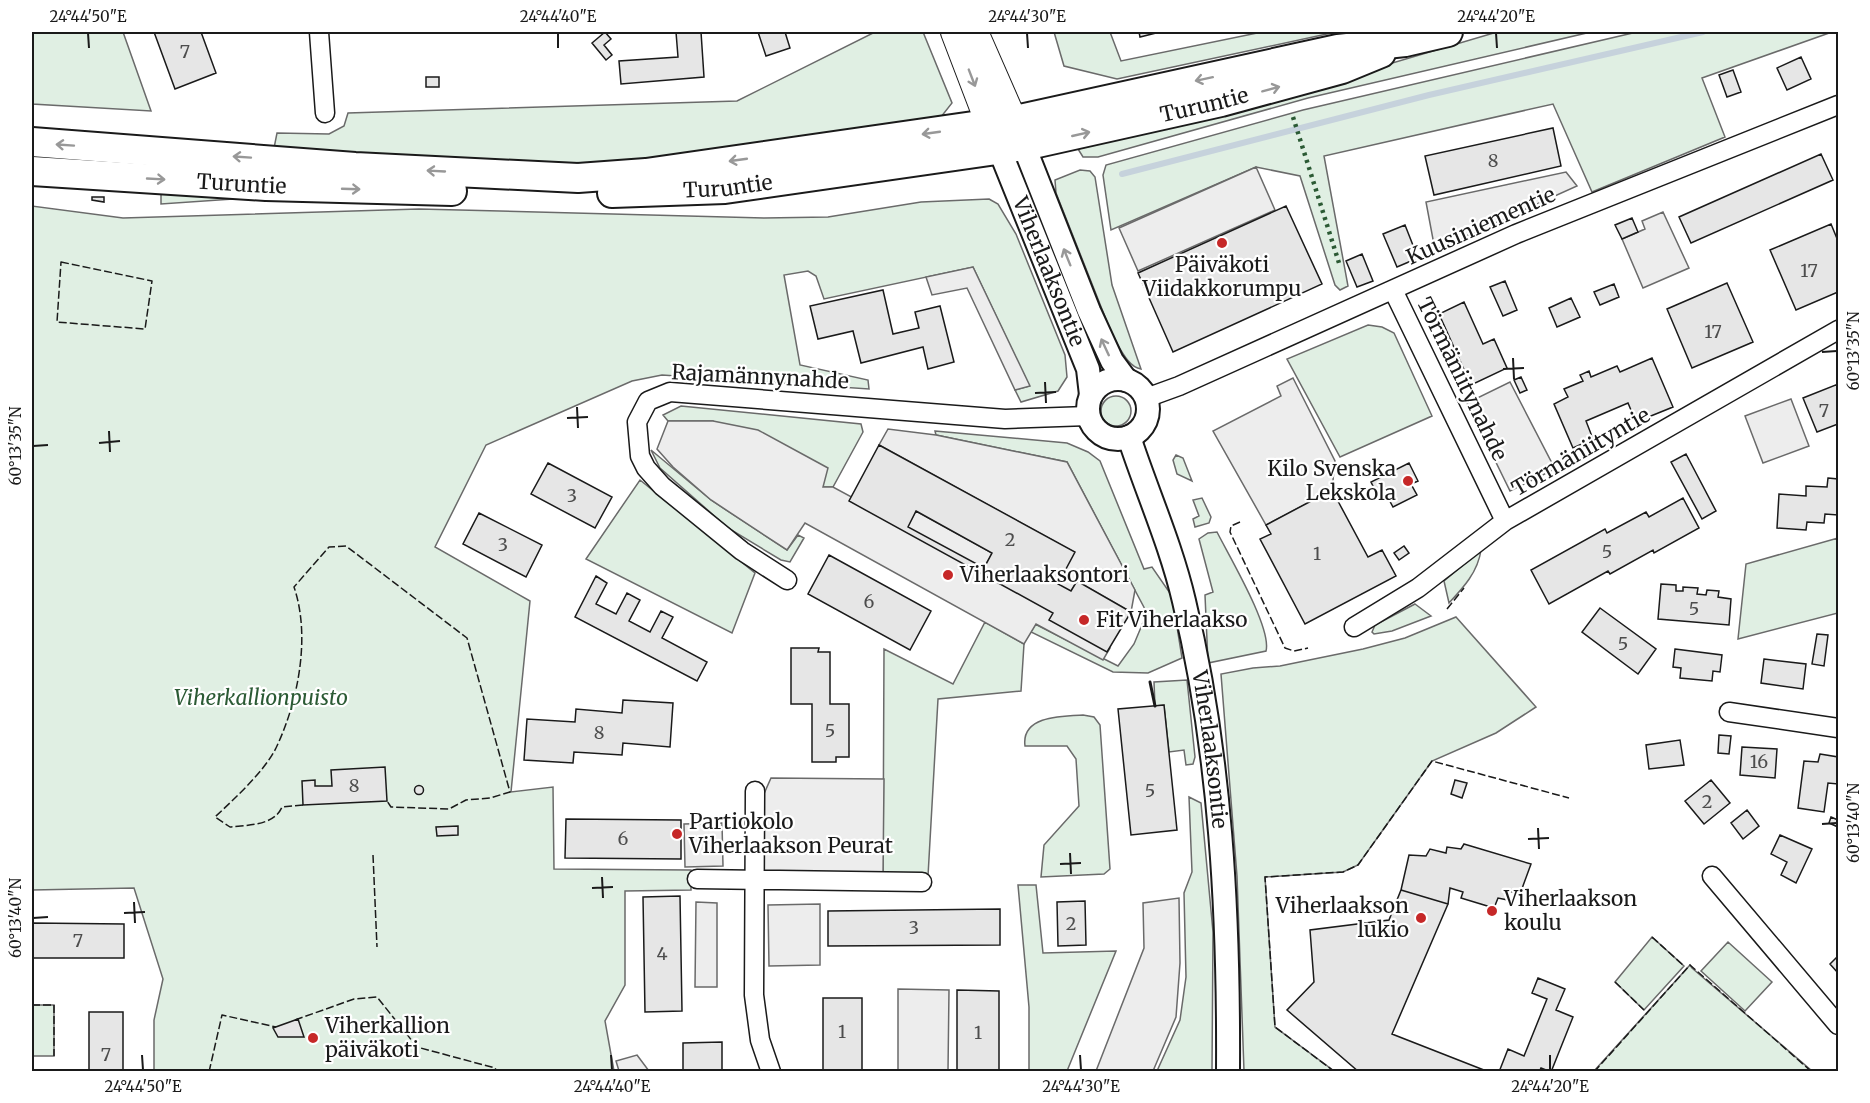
<svg xmlns="http://www.w3.org/2000/svg" width="1870" height="1103" font-family="Merriweather,serif">
<style>
.green{fill:#e0efe3;stroke:#6a6a6a;stroke-width:1.5}
.parking{fill:#ededed;stroke:#6a6a6a;stroke-width:1.5}
.lines{fill:none;stroke-linecap:round;stroke-linejoin:round}
.stream{stroke:#c6d2dc;stroke-width:6}
.building{fill:#e6e6e6;stroke:#1a1a1a;stroke-width:1.5;fill-rule:evenodd}
.minor-casing{stroke:#1a1a1a;stroke-width:21}
.tertiary-casing{stroke:#1a1a1a;stroke-width:26}
.secondary-casing{stroke:#1a1a1a;stroke-width:28}
.primary-casing{stroke:#1a1a1a;stroke-width:32}
.minor{stroke:#fff;stroke-width:18}
.tertiary{stroke:#fff;stroke-width:22}
.secondary{stroke:#fff;stroke-width:26}
.primary{stroke:#fff;stroke-width:28}
.hedge{stroke:#2b5a34;stroke-width:4.5;stroke-dasharray:3 4.5;stroke-linecap:butt}
.fence{stroke:#1a1a1a;stroke-width:1.5;stroke-dasharray:8 3;stroke-linecap:butt}
.wall{stroke:#1a1a1a;stroke-width:3}
.oneway{stroke:#989898}
.ticks{fill:none;stroke:#1a1a1a;stroke-width:2}
.poi-dot{fill:#c62828;stroke:#fff;stroke-width:2}
.labels{text-anchor:middle;stroke-width:4.5;stroke-linejoin:round;paint-order:stroke}
.number-label{font-size:18px;fill:#4d4d4d}
.street-label{font-size:21px;fill:#1a1a1a;stroke:#fff}
.poi-label{font-size:21px;fill:#1a1a1a;stroke:#fff;text-anchor:start}
.park-label{font-size:21px;font-style:italic;fill:#2b5a34;stroke:#fff}
.neatline{fill:none;stroke:#1a1a1a;stroke-width:2}
.ticks-label{font-size:15px;text-anchor:middle;fill:#1a1a1a}
</style>
<rect width="100%" height="100%" fill="#fff"/>
<path class="green" d="M32,32H123L151,111L32,104Z
M875,32H923L952,103L937,122L624,168L273,153L277,133L329,134L344,126L348,113L737,101Z
M1054,32H1110L1121,61L1262,32H1336L1117,79L1064,66Z
M1497,32H1591L1308,98L1098,157H1083L1078,149L1254,104Z
M1637,32H1832L1702,78L1725,137L1592,192L1553,104L1324,156L1348,286L1340,290L1335,285L1300,176L1256,167L1111,230L1103,175L1106,165L1303,110Z
M1080,170L1090,171L1095,177L1112,285L1141,369C1128,367 1120,348 1113,337L1056,193L1055,180Z
M161,193L248,198L161,204Z
M989,199L998,204L1016,234L1065,355L1067,377L1058,391L1021,402L1015,390L1029,386L973,267L824,299L816,276L808,271L784,275L800,365L868,380L869,389L662,375L632,381L486,445L435,547L530,601L511,792L553,787L554,869L691,870V890L625,891V985L605,1021L614,1071H154V1020L163,979L134,888L32,890V206L123,218L419,209L764,218L828,217L921,202Z
M1368,325L1382,327L1394,333L1432,416L1340,457L1287,359Z
M1101 411a15 15 0 1 1 30 0a15 15 0 1 1-30 0Z
M681,406L861,424L863,432L833,487H823L713,421H668L663,415Z
M935,431L1067,443L1088,452L1100,461L1144,569L1152,567L1172,596L1182,658L1148,673L1113,672L1031,632L1035,624L1118,666L1134,644L1147,613L1067,462L936,435Z
M651,450L711,500L787,550L798,535L804,538L790,562L781,560L728,528L660,468Z
M1176,455L1183,458L1192,481L1177,474L1173,460Z
M640,480L755,573L732,633L586,559Z
M1202,498L1211,517L1209,523L1195,527L1193,519L1199,516L1193,500Z
M1217,532C1229,556 1272,628 1266,651L1208,663L1205,595L1213,592L1199,539L1208,533Z
M1838,538V613L1738,639L1746,564Z
M1481,550C1478,572 1463,588 1449,603L1444,581Z
M1415,604L1431,616L1392,631L1374,634L1372,632L1375,625Z
M1456,617L1536,707L1496,733L1432,761L1358,865L1343,872L1265,877L1275,1027L1334,1071H1244L1237,876L1221,674L1253,668L1280,666L1363,649L1405,638Z
M985,622L1024,644L1021,691L938,699L928,876H883L884,649L953,684Z
M1187,680L1195,757L1193,764L1186,765L1184,750L1169,752L1164,705L1155,706L1154,682Z
M1083,715L1094,717L1100,725L1110,869L1104,874L1041,877L1044,845L1079,806L1076,759L1067,746H1025C1021,716 1061,716 1083,715Z
M1189,797L1201,803L1213,932L1212,1071H1157L1180,1020L1186,977L1184,893L1192,872Z
M1018,885H1036L1043,953L1116,951L1067,1071H1029V1007Z
M1652,937L1684,966L1644,1010L1615,982Z
M1728,942L1772,982L1745,1011L1701,971Z
M1690,965L1692,968L1812,1071H1594Z
M32,1005H54V1056H32Z"/>
<path class="parking" d="M1256,167L1275,210L1138,271L1119,228Z
M1566,172L1577,186L1435,250L1426,202Z
M1663,212L1689,268L1643,288L1622,239L1645,229L1642,221Z
M973,267L1030,386L1015,390L967,288L932,295L926,277Z
M1293,378L1335,461L1332,490L1266,525L1213,431L1281,396L1277,386Z
M1510,382L1555,469L1510,491L1467,403Z
M1791,399L1809,446L1763,463L1745,416Z
M668,421H713L758,430L828,468L823,487H833L907,527L916,511L992,553L984,568L1047,603L1074,552L879,445L888,429L936,435L1067,462L1135,590L1131,612L1077,581L1056,617L1110,648L1103,660L1036,624L1024,644L805,523L787,550L711,500L673,467L657,449Z
M771,778L884,779L883,876H764L763,796Z
M722,823L723,866L685,867L684,824Z
M1179,898L1180,963L1176,1017L1153,1071H1096L1144,948L1143,903Z
M696,902L717,903V987H695Z
M820,904V965L769,966L768,905Z
M898,989L949,990L948,1071H898Z
M637,1055L649,1071H619L616,1061Z"/>
<g class="lines">
<path class="stream" d="M1122,174L1429,95L1703,32"/>
</g>
<path class="building" d="M154,32H201L216,73L175,89Z
M605,32L611,39L604,45L612,55L606,60L592,43Z
M676,32H701L704,77L621,84L619,61L678,57Z
M758,32H785L790,48L766,56Z
M1139,32H1160L1140,37Z
M1801,57L1811,79L1787,90L1777,68Z
M1733,70L1741,92L1727,97L1719,75Z
M426,77H439V87H426Z
M1553,128L1561,166L1434,195L1425,156Z
M1821,154L1833,180L1691,243L1679,217Z
M92,197H104V202L92,200Z
M1286,206L1322,284L1173,352L1138,273Z
M1632,218L1638,232L1622,239L1615,225Z
M1831,224L1838,241V292L1796,310L1770,250Z
M1405,225L1418,258L1397,267L1383,234Z
M1362,254L1373,281L1357,287L1346,261Z
M1505,281L1517,310L1503,316L1490,287Z
M1727,283L1753,342L1692,368L1667,309Z
M1614,284L1619,297L1600,305L1594,292Z
M883,290L893,334L919,328L915,312L940,306L954,362L928,369L923,347L861,363L853,331L818,339L810,306Z
M1571,298L1580,317L1557,327L1549,308Z
M1464,302L1483,344L1494,339L1507,368L1471,385L1439,314Z
M1652,358L1673,407L1636,422L1628,403L1586,421L1593,439L1573,448L1554,404L1568,397L1564,389L1583,381L1580,375L1589,371L1591,377L1617,366L1620,372Z
M1521,377L1527,390L1520,393L1514,380Z
M1838,384V424L1817,432L1803,398Z
M879,445L1075,552L1058,584L1071,591L1077,581L1131,612L1107,652L1049,620L1053,613L849,501ZM916,511L992,553L984,568L908,527Z
M1686,454L1716,511L1702,519L1671,462Z
M548,463L612,497L595,528L531,494Z
M1409,463L1418,481L1411,484L1417,495L1393,507L1387,496L1380,500L1371,482Z
M1828,478L1838,479V515L1825,514L1824,523L1807,522L1806,530L1777,528L1779,494L1806,496V486L1827,487Z
M1332,490L1368,557L1382,550L1396,576L1305,624L1260,539L1271,534L1266,525Z
M1683,498L1699,528L1654,553L1653,550L1610,574L1608,571L1549,604L1531,570L1605,529L1607,533L1646,512L1649,517Z
M479,513L542,545L526,577L463,544Z
M1404,546L1409,553L1399,560L1394,553Z
M829,555L931,611L910,650L808,594Z
M596,576L607,583L596,604L616,614L627,593L640,600L629,621L650,632L661,611L673,617L662,638L707,662L697,681L575,617Z
M1661,584L1676,585V591H1683V587L1698,588L1697,594L1706,595L1707,590L1719,591L1718,597L1731,599L1729,625L1658,619Z
M1600,608L1656,649L1638,674L1582,632Z
M1817,634L1828,635L1824,666L1812,664Z
M791,648H819L818,652H830V704H849V757H836V762H812V704H791Z
M1675,649L1722,655L1720,672L1713,671L1712,681L1680,678L1681,668L1673,667Z
M1764,659L1806,664L1803,689L1761,683Z
M623,700L673,703L670,747L623,743L622,755L574,752L573,763L524,760L527,719L575,722L576,709L622,713Z
M1164,705L1177,830L1131,835L1118,709Z
M1719,735L1731,736L1729,754L1718,753Z
M1680,740L1684,765L1649,769L1646,745Z
M1742,747L1777,749L1775,778L1740,775Z
M1820,754L1838,757V784L1828,783L1824,812L1798,808L1804,761L1818,762Z
M385,767L387,801L303,805L302,781L315,780V786H332L331,770Z
M1455,780L1467,783L1462,798L1451,794Z
M1711,780L1730,803L1704,824L1685,801Z
M414.5 790a4.5 4.5 0 1 1 9 0a4.5 4.5 0 1 1-9 0Z
M1747,810L1759,826L1743,839L1731,823Z
M1831,817L1838,820V827L1829,823Z
M566,819L681,820V859L565,858Z
M458,826V835L437,836L436,827Z
M1780,835L1812,849L1796,883L1781,875L1787,862L1771,854Z
M1464,844L1531,864L1520,894L1509,891L1508,900L1498,898L1494,908L1461,898L1463,892L1450,888L1448,904L1401,890L1409,855L1426,856L1430,849L1446,853L1447,847L1461,849Z
M1401,890L1448,904L1392,1034L1489,1072H1359L1287,1010L1314,982L1310,930L1389,920Z
M680,896L682,1011L645,1012L643,897Z
M1085,901L1086,945L1058,946L1057,902Z
M1000,909V945L828,946V911Z
M32,923L124,924V958H32Z
M1838,956V973L1830,964Z
M1538,978L1565,989L1556,1010L1573,1017L1551,1072L1541,1068L1539,1072H1499L1508,1049L1524,1056L1547,999L1532,993Z
M957,990L999,991V1072H957Z
M823,998H862V1072H823Z
M89,1012H123V1072H89Z
M298,1019L304,1037H278L273,1028Z
M722,1042V1072H683V1043Z"/>
<g class="lines">
<g class="minor-casing">
<path id="minor" d="M319,32L325,113
M1393,290L1505,521
M1146,398L1179,386L1516,234L1838,105
M787,580L742,551L662,486L646,468L640,456L637,422L648,401L670,392L1005,419L1088,416
M1354,627L1418,588L1505,521L1838,330
M1729,712L1838,728
M755,791L754,995L760,1040L771,1072
M1712,876L1838,1025
M697,879L922,882"/>
</g>
<g class="tertiary-casing">
<g id="tertiary">
<path d="M1024,146L1089,311L1112,361L1126,380"/>
<path id="s1" d="M1000,151L1088,369L1091,395"/>
<circle cx="1118" cy="409" r="30"/>
<path id="s2" d="M1129,437C1147,492 1171,545 1184,601C1221,754 1229,915 1228,1072"/>
</g>
</g>
<g class="secondary-casing">
<path id="secondary" d="M954,32L996,142
M975,32L1021,137"/>
</g>
<g class="primary-casing">
<g id="primary">
<path d="M32,142L355,167L578,178L646,173L1015,120L1338,49L1405,42L1448,32"/>
<path id="s3" d="M32,171L266,186L452,191"/>
<path id="s4" d="M612,193L725,189L1024,146L1221,102L1342,69L1381,53"/>
</g>
</g>
<use href="#minor" class="minor"/>
<use href="#tertiary" class="tertiary"/>
<use href="#secondary" class="secondary"/>
<use href="#primary" class="primary"/>
<path class="hedge" d="M1293,117L1339,263"/>
<path class="fence" d="M61,262L152,281L145,329L57,322Z
M1240,522L1231,526L1230,532L1285,648L1294,651L1308,648
M1447,609L1464,588
M303,805L282,807C274,826 247,825 230,827L215,817C234,799 264,772 276,748C298,702 311,637 294,587L329,547L346,546L467,638L510,792L490,798L466,800L449,809L391,807L387,801
M373,855L377,947
M1652,937L1684,966
M1615,982L1644,1010
M32,1005H54V1056
M295,1020L354,999L377,997L417,1047L495,1068L497,1072
M209,1072L222,1015L276,1027
M1335,1072L1275,1027L1265,877L1343,872L1358,865L1432,761L1569,798
M1594,1072L1690,965L1812,1072"/>
<path class="wall" d="M1150,682L1155,706"/>
</g>
<defs><path id="oneway-shaft" d="M-6 0H5M1.5-3L5.5 0L1.5 3" fill="none" stroke-width="1.6" stroke-linecap="round" stroke-linejoin="round" transform="scale(1.5)"/></defs>
<g class="oneway">
<use href="#oneway-shaft" transform="translate(972 78) rotate(69)"/>
<use href="#oneway-shaft" transform="translate(1204 79) rotate(168)"/>
<use href="#oneway-shaft" transform="translate(1271 89) rotate(-15)"/>
<use href="#oneway-shaft" transform="translate(931 133) rotate(172)"/>
<use href="#oneway-shaft" transform="translate(1081 134) rotate(-13)"/>
<use href="#oneway-shaft" transform="translate(65 145) rotate(-176)"/>
<use href="#oneway-shaft" transform="translate(242 157) rotate(-176)"/>
<use href="#oneway-shaft" transform="translate(738 160) rotate(172)"/>
<use href="#oneway-shaft" transform="translate(436 171) rotate(-177)"/>
<use href="#oneway-shaft" transform="translate(156 179) rotate(3)"/>
<use href="#oneway-shaft" transform="translate(351 189) rotate(2)"/>
<use href="#oneway-shaft" transform="translate(1067 257) rotate(-112)"/>
<use href="#oneway-shaft" transform="translate(1105 347) rotate(-115)"/>
</g>
<path class="ticks" d="M88,33L89,48M558,33V48M1027,33L1028,48M1496,33L1497,48M1822,352L1837,351M1513,358L1514,379M1503,369L1524,368M1045,382L1046,403M1035,393L1056,392M577,407L578,428M567,418L588,417M109,431L110,452M99,443L120,441M33,446L48,445M1822,824L1837,823M1538,828L1539,849M1528,839L1549,838M1070,853L1071,874M1060,864L1081,863M602,877L603,898M592,888L613,887M134,902L135,923M124,913L145,912M33,918L48,917M142,1055L143,1070M611,1055L612,1070M1080,1055L1081,1070M1550,1055V1070"/>
<g class="poi-dot">
<circle cx="1222" cy="243" r="6"/>
<circle cx="1408" cy="481" r="6"/>
<circle cx="948" cy="575" r="6"/>
<circle cx="1084" cy="620" r="6"/>
<circle cx="677" cy="834" r="6"/>
<circle cx="1492" cy="911" r="6"/>
<circle cx="1421" cy="918" r="6"/>
<circle cx="313" cy="1038" r="6"/>
</g>
<g class="labels">
<g class="number-label">
<text x="185" y="58">7</text>
<text x="1493" y="167">8</text>
<text x="1809" y="277">17</text>
<text x="1713" y="338">17</text>
<text x="1824" y="417">7</text>
<text x="572" y="502">3</text>
<text x="1010" y="546">2</text>
<text x="503" y="551">3</text>
<text x="1607" y="558">5</text>
<text x="1317" y="560">1</text>
<text x="869" y="608">6</text>
<text x="1694" y="615">5</text>
<text x="1623" y="650">5</text>
<text x="830" y="737">5</text>
<text x="599" y="739">8</text>
<text x="1759" y="768">16</text>
<text x="354" y="792">8</text>
<text x="1150" y="797">5</text>
<text x="1707" y="808">2</text>
<text x="623" y="845">6</text>
<text x="1071" y="930">2</text>
<text x="914" y="934">3</text>
<text x="78" y="947">7</text>
<text x="662" y="960">4</text>
<text x="842" y="1038">1</text>
<text x="978" y="1039">1</text>
<text x="106" y="1061">7</text>
</g>
<g class="street-label">
<text dy="7" stroke="none"><textPath href="#s4" startOffset="600">Turuntie</textPath></text>
<text dy="7" stroke="none"><textPath href="#s3" startOffset="210">Turuntie</textPath></text>
<text dy="7" stroke="none"><textPath href="#s4" startOffset="116">Turuntie</textPath></text>
<text transform="translate(1481 226) rotate(-24)" y="7">Kuusiniementie</text>
<text dy="7" stroke="none"><textPath href="#s1" startOffset="130">Viherlaaksontie</textPath></text>
<text transform="translate(760 377) rotate(3)" y="7">Rajamännynahde</text>
<text transform="translate(1462 379) rotate(64)" y="7">Törmäniitynahde</text>
<text transform="translate(1581 452) rotate(-30)" y="7">Törmäniityntie</text>
<text dy="7" stroke="none"><textPath href="#s2" startOffset="324">Viherlaaksontie</textPath></text>
</g>
<g class="poi-label">
<text x="1222" y="272" text-anchor="middle">Päiväkoti<tspan x="1222" dy="24">Viidakkorumpu</tspan></text>
<text x="1396" y="476" text-anchor="end">Kilo Svenska<tspan x="1396" dy="24">Lekskola</tspan></text>
<text x="960" y="582">Viherlaaksontori</text>
<text x="1096" y="627">Fit Viherlaakso</text>
<text x="689" y="829">Partiokolo<tspan x="689" dy="24">Viherlaakson Peurat</tspan></text>
<text x="1504" y="906">Viherlaakson<tspan x="1504" dy="24">koulu</tspan></text>
<text x="1409" y="913" text-anchor="end">Viherlaakson<tspan x="1409" dy="24">lukio</tspan></text>
<text x="325" y="1033">Viherkallion<tspan x="325" dy="24">päiväkoti</tspan></text>
</g>
<g class="park-label">
<text x="261" y="705">Viherkallionpuisto</text>
</g>
</g>
<rect width="1870" height="1103" fill="none" stroke="#ffffff" stroke-width="66"/>
<rect x="33" y="33" width="1804" height="1037" class="neatline"/>
<g class="ticks-label">
<text x="88" y="22">24°44'50"E</text>
<text x="558" y="22">24°44'40"E</text>
<text x="1027" y="22">24°44'30"E</text>
<text x="1496" y="22">24°44'20"E</text>
<text transform="translate(1854 351) rotate(-90)" y="5">60°13'35"N</text>
<text transform="translate(16 446) rotate(-90)" y="5">60°13'35"N</text>
<text transform="translate(1854 823) rotate(-90)" y="5">60°13'40"N</text>
<text transform="translate(16 918) rotate(-90)" y="5">60°13'40"N</text>
<text x="143" y="1092">24°44'50"E</text>
<text x="612" y="1092">24°44'40"E</text>
<text x="1081" y="1092">24°44'30"E</text>
<text x="1550" y="1092">24°44'20"E</text>
</g>
</svg>
